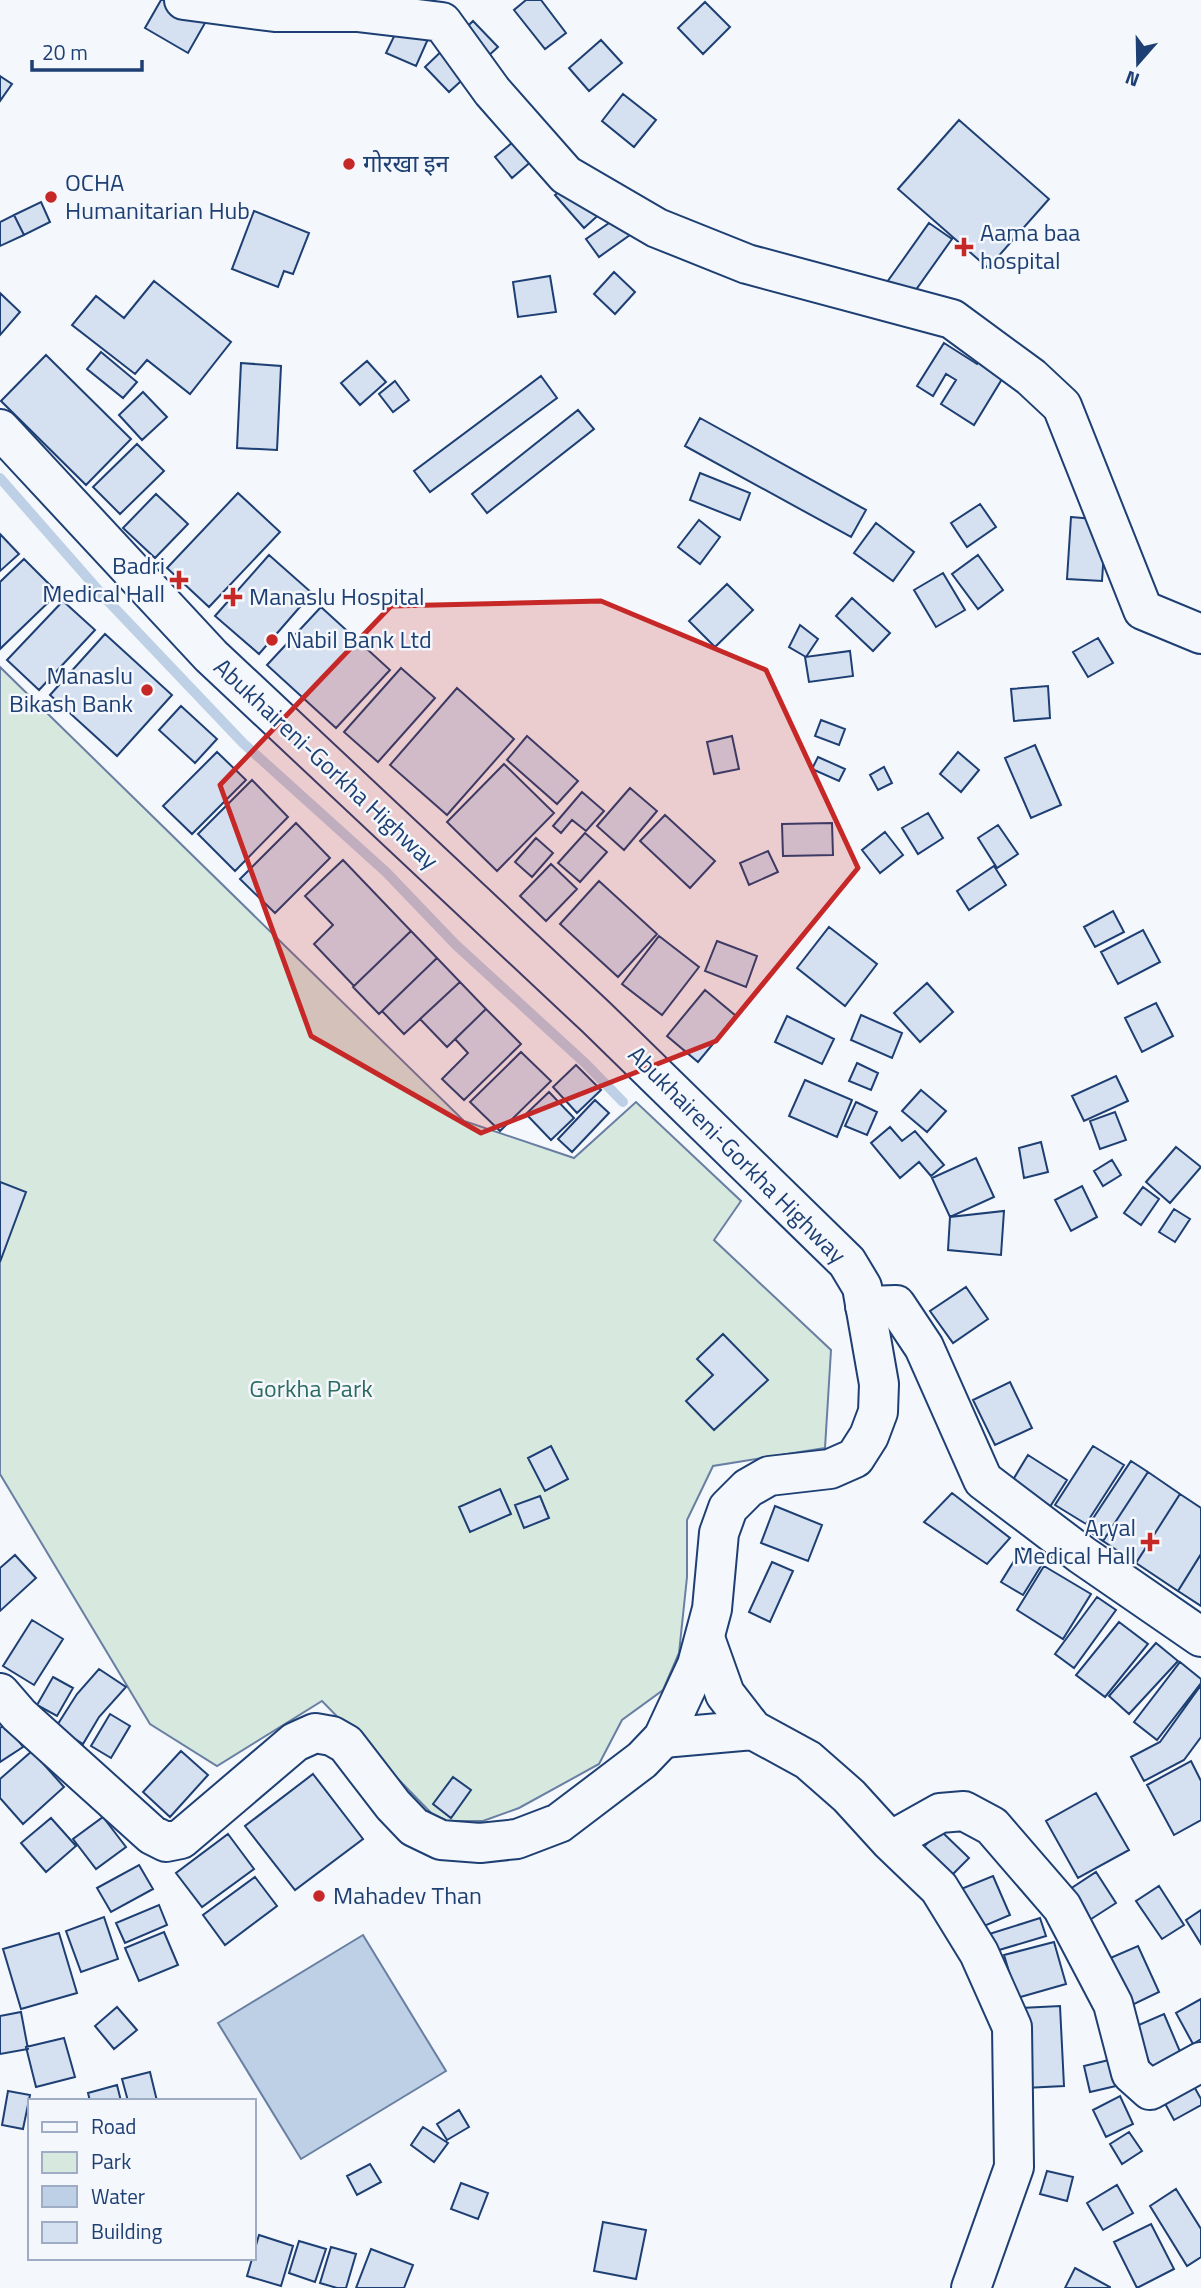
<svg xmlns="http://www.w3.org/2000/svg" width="1201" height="2288" font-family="'Titillium Web','Noto Sans Devanagari',sans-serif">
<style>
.green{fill:#d7e8df;stroke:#687fa3;stroke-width:2}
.water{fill:#bed0e5;stroke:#687fa3;stroke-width:2}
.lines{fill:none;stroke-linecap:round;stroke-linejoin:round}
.stream{stroke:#bed0e5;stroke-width:10}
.building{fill:#d5e0f0;stroke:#1d3f73;stroke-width:2}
.minor-casing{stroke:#1d3f73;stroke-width:42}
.major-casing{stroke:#1d3f73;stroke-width:42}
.minor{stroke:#f4f7fb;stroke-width:38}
.major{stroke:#f4f7fb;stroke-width:38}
.marked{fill:#c62828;fill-opacity:0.2;stroke:#c62828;stroke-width:5;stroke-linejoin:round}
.poi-dot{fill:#c62828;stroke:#f4f7fb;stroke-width:2.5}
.labels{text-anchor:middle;stroke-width:5;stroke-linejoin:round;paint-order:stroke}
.poi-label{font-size:24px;fill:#1d3f73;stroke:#f4f7fb;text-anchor:start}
.street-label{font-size:24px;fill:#1d3f73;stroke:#f4f7fb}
.park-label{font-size:24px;fill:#2c6c60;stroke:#f4f7fb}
</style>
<rect width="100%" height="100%" fill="#f4f7fb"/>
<path class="green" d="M0,667L464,1121L574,1158L636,1102L741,1201L714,1240L831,1350L825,1448L713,1466L687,1520V1577L679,1653L663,1690L622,1720L599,1764L519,1808L483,1821H439L322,1701L217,1766L150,1724L0,1474Z"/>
<path class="water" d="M363,1935L446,2071L301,2159L218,2023Z"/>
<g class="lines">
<path class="stream" d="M0,478L107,600L243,743L386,872L456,945L585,1063L623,1102"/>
</g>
<path class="building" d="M161,0H218L188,53L145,28Z
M526,0H541L566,33L545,49L514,10Z
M705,2L730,27L703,54L678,28Z
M473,21L498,47L449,92L425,67Z
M399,26L428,39L416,66L386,53Z
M601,40L622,63L589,91L569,68Z
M0,76L12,84L0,101Z
M623,94L656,120L634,147L602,121Z
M959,120L1049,199L988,268L898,189Z
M538,121L555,141L512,178L495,157Z
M586,169L614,201L584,228L555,195Z
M41,202L50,222L24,235L14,215Z
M254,211L309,233L293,274L284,271L278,287L232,269Z
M625,212L637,230L599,257L586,239Z
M14,215L24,235L0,246V222Z
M929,223L952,239L898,315L875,299Z
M614,272L635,292L615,314L594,294Z
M550,276L556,312L518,317L513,282Z
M154,281L231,342L190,394L147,360L135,374L72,325L96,296L124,318Z
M0,293L20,312L0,335Z
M944,343L977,364L989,346L1013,361L974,425L941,404L956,380L946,374L933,396L917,386Z
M101,352L137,382L123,398L87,369Z
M46,355L131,439L86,485L1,401Z
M367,361L386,382L360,405L341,383Z
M241,363L281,366L277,450L237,448Z
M541,376L557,398L430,492L414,471Z
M395,381L409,400L393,412L379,394Z
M143,392L167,417L142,440L119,415Z
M578,410L594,429L487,513L472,494Z
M700,418L866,510L851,537L685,446Z
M137,444L164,471L120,514L93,487Z
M700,473L750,493L740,520L690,500Z
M238,493L280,532L209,607L167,568Z
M156,494L188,524L155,558L123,528Z
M980,504L996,527L967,547L951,523Z
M1071,517L1106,520L1102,581L1067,579Z
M699,520L720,537L700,564L678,547Z
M876,523L914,552L893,581L854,553Z
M0,534L19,554L0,571Z
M269,555L312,593L259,654L215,616Z
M978,555L1003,590L978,609L952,574Z
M24,559L58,593L0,649V582Z
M943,573L965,610L936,627L914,590Z
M727,584L753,610L715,647L689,621Z
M852,598L890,633L873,651L836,616Z
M63,601L95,630L39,690L7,660Z
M321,607L390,670L336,728L267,665Z
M800,625L818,639L806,657L789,647Z
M105,634L172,695L117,756L50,695Z
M1098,638L1113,663L1088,677L1073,652Z
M850,651L853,676L809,682L805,657Z
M401,668L435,698L378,762L344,732Z
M1048,686L1050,718L1014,721L1011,689Z
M457,688L514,739L447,815L390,765Z
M181,706L217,739L195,763L159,730Z
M821,720L845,729L839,745L815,736Z
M527,736L578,781L557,804L507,760Z
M732,736L739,769L714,774L707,742Z
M1035,745L1061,805L1031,818L1005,758Z
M217,752L246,780L192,834L163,806Z
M958,752L979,770L961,792L940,774Z
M818,757L845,769L839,781L812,769Z
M504,764L554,813L497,871L447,822Z
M884,767L892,783L878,790L870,775Z
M252,780L288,817L235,871L198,834Z
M630,788L657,811L624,850L597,826Z
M582,792L604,811L586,831L572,820L561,833L553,826Z
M928,813L943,838L918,854L902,828Z
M665,815L715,861L690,888L640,841Z
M296,823L330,858L275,913L240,879Z
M832,823L833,855L783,856L782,824Z
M998,825L1018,854L997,868L978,838Z
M885,832L903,855L880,873L862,850Z
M585,833L607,852L580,882L558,863Z
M536,838L553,853L532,877L515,862Z
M768,851L778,872L749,885L740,863Z
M343,860L411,931L354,986L314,944L333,925L305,896Z
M551,864L577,889L546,921L520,896Z
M994,866L1006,885L969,910L957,891Z
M599,881L657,934L618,977L560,924Z
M1113,911L1124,932L1095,947L1084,927Z
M829,927L877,964L845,1006L797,968Z
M1143,930L1160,962L1118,984L1101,952Z
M411,931L437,958L379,1014L353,987Z
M659,936L699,967L662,1015L622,984Z
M717,941L757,956L746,987L705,971Z
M437,958L460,982L404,1034L382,1011Z
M460,982L486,1009L447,1047L420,1019Z
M927,983L953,1012L920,1042L894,1013Z
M705,990L736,1016L698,1062L667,1036Z
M1156,1003L1173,1036L1142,1052L1125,1018Z
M486,1009L521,1044L464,1100L442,1079L468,1053L455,1039Z
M861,1015L902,1033L892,1058L851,1040Z
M787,1016L834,1039L822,1064L775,1042Z
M521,1052L551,1081L500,1131L470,1102Z
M857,1063L878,1073L871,1090L849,1081Z
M576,1065L601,1090L577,1113L553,1087Z
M1116,1076L1128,1101L1084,1121L1072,1096Z
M805,1080L852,1100L837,1137L789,1116Z
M921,1090L946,1111L927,1132L902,1111Z
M549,1092L574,1118L551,1140L526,1114Z
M595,1100L609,1113L572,1152L558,1139Z
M856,1102L877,1112L867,1135L845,1126Z
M1115,1112L1126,1140L1100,1149L1090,1121Z
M890,1127L902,1141L915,1131L944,1165L931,1176L919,1162L900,1178L871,1143Z
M1041,1142L1048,1172L1024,1178L1019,1148Z
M1176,1147L1201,1167L1170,1203L1146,1182Z
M976,1158L994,1197L950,1217L932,1178Z
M1112,1160L1121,1175L1103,1186L1094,1171Z
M0,1182L26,1192L0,1262Z
M1082,1186L1097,1217L1071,1231L1055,1200Z
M1143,1187L1159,1199L1141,1225L1124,1213Z
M1174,1209L1190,1219L1175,1242L1159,1232Z
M1004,1211L1001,1255L948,1250L950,1217Z
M966,1287L988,1319L953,1343L930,1311Z
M723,1334L768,1380L714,1430L686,1401L713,1375L697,1359Z
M1010,1382L1032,1428L995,1445L973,1400Z
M551,1446L568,1479L545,1491L528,1458Z
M1093,1446L1124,1465L1086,1524L1055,1505Z
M1028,1455L1067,1480L1046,1513L1008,1488Z
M1131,1461L1148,1472L1103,1541L1086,1529Z
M1148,1472L1180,1494L1136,1563L1103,1541Z
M500,1489L511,1514L470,1532L459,1507Z
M952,1493L1010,1538L987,1564L924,1522Z
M1180,1494L1201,1508V1554L1178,1591L1136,1563Z
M540,1496L549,1518L524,1528L515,1505Z
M775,1506L822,1525L808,1561L761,1543Z
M1022,1548L1044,1561L1023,1595L1001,1582Z
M1201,1554V1606L1178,1591Z
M15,1555L36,1578L0,1611V1568Z
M772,1562L793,1571L770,1622L749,1612Z
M1044,1566L1091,1594L1063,1639L1017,1610Z
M1097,1597L1116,1610L1074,1668L1055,1654Z
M32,1620L63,1639L34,1685L3,1666Z
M1119,1622L1148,1644L1105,1697L1076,1675Z
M1156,1643L1178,1661L1129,1714L1109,1696Z
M1180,1662L1201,1679V1683L1157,1740L1134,1722Z
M99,1669L126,1687L99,1717L83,1744L56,1727L77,1694Z
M53,1677L73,1688L57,1716L37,1705Z
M1201,1685V1737L1184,1760L1144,1781L1131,1757L1160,1742Z
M110,1714L130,1726L111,1758L91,1746Z
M7,1724L23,1747L0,1762V1728Z
M32,1751L64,1787L23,1824L0,1798V1779Z
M181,1751L208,1775L170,1817L143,1792Z
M1191,1761L1201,1781V1820L1174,1835L1147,1785Z
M313,1774L363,1839L295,1890L245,1826Z
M453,1777L471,1790L451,1818L433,1804Z
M1096,1793L1129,1850L1078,1878L1046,1821Z
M103,1817L126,1847L96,1869L73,1839Z
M51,1818L76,1846L46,1872L21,1843Z
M940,1830L969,1858L942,1885L913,1858Z
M228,1834L254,1869L202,1907L176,1873Z
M139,1865L153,1889L111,1912L97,1888Z
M1096,1872L1116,1903L1085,1923L1064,1893Z
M993,1876L1010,1915L977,1929L961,1889Z
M255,1877L277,1906L225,1945L203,1915Z
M1159,1886L1184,1925L1162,1939L1136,1901Z
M159,1905L167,1925L125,1943L116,1923Z
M1201,1910V1944L1186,1920Z
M104,1917L118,1959L81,1972L66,1931Z
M1040,1918L1046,1936L989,1953L983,1936Z
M164,1932L178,1965L139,1981L125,1948Z
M59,1933L77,1993L21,2009L3,1949Z
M1054,1942L1066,1984L1017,1998L1004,1955Z
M1138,1946L1159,1992L1130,2006L1108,1959Z
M1201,1999V2039L1193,2044L1176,2013Z
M1060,2006L1064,2086L1025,2088L1021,2008Z
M117,2007L137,2030L114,2049L95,2026Z
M21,2012L28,2049L0,2054V2016Z
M1164,2014L1184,2061L1154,2074L1134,2027Z
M64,2038L75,2077L36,2087L26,2047Z
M1109,2060L1116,2086L1090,2092L1084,2066Z
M150,2072L157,2101H128L122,2079Z
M1191,2081L1201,2099V2105L1174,2120L1162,2098Z
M117,2085L121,2101H90L88,2093Z
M8,2091L30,2095L23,2129L2,2125Z
M1120,2096L1133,2124L1106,2137L1093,2110Z
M459,2110L469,2127L447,2140L437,2124Z
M423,2127L448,2143L434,2162L411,2145Z
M1129,2132L1142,2151L1122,2164L1110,2144Z
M370,2164L381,2182L357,2195L347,2176Z
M1047,2171L1073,2177L1067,2201L1040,2194Z
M461,2183L488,2193L478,2219L451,2209Z
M1117,2185L1133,2213L1103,2230L1087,2203Z
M1176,2189L1201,2229V2257L1187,2266L1150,2206Z
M603,2222L646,2230L636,2279L594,2271Z
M1151,2224L1174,2269L1137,2288L1114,2242Z
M259,2235L293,2246L281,2286L247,2276Z
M299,2241L326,2249L315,2282L289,2273Z
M331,2247L356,2254L346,2288H337L320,2283Z
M371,2249L413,2265L404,2288H356Z
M1075,2268L1110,2287V2288H1065Z"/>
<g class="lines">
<g class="minor-casing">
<path id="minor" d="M184,0L275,12H357L442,22L492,91L566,175L657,228L747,264L952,319L1031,377L1062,406L1143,610L1201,634
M865,1306L896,1305L924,1347L983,1480L1082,1555L1201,1637
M705,1638L725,1694L753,1730
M663,1738L753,1730L808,1760L849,1796L890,1841L939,1888L979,1953L1012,2027L1014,2167L971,2288
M890,1841L940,1813L964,1811L992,1826L1062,1907L1113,2004L1131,2073L1150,2090L1201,2062"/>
</g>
<g class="major-casing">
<path id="major" d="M0,429L211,656L596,1017L847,1262L862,1287L879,1384L878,1412L869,1436L855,1458L830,1469L769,1476L748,1488L728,1508L719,1533L712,1609L697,1665L663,1738L642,1760L559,1823L517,1839L480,1843L441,1840L414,1827L393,1805L346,1744L332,1736L315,1733L295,1742L181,1839L166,1842L152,1835L19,1715L0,1693"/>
</g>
<use href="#minor" class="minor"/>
<use href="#major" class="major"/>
</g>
<path class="marked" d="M601,601L766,670L858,868L716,1041L481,1133L311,1036L220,785L391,606Z"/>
<g class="poi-dot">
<circle cx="349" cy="164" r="7"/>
<circle cx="51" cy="197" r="7"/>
<path d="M960.5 236.5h7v7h7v7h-7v7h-7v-7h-7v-7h7z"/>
<path d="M175.5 569.5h7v7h7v7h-7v7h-7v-7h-7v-7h7z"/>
<path d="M229.5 586.5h7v7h7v7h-7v7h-7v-7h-7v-7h7z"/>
<circle cx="272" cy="640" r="7"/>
<circle cx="147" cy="690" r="7"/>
<path d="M1146.5 1531.5h7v7h7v7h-7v7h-7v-7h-7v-7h7z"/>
<circle cx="319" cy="1896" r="7"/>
</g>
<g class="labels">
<g class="poi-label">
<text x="363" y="172">गोरखा इन</text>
<text x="65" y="191">OCHA<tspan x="65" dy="28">Humanitarian Hub</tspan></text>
<text x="980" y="241">Aama baa<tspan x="980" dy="28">hospital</tspan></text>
<text x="165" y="574" text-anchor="end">Badri<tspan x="165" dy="28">Medical Hall</tspan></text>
<text x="249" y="605">Manaslu Hospital</text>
<text x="286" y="648">Nabil Bank Ltd</text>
<text x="133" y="684" text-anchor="end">Manaslu<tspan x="133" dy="28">Bikash Bank</tspan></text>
<text x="1136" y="1536" text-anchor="end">Aryal<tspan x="1136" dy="28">Medical Hall</tspan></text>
<text x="333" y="1904">Mahadev Than</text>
</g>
<g class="street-label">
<text transform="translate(326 764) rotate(43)" y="8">Abukhaireni-Gorkha Highway</text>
<text transform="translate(737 1155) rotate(45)" y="8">Abukhaireni-Gorkha Highway</text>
</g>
<g class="park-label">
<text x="311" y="1397">Gorkha Park</text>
</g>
</g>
<rect x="28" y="2099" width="228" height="161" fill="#f4f7fb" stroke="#9eadc5" stroke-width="2"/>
<rect x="42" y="2122" width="35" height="10" fill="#f4f7fb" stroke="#9eadc5" stroke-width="2"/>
<text x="91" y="2134" font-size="21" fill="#1d3f73">Road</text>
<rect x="42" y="2152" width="35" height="21" fill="#d7e8df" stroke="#9eadc5" stroke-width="2"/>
<text x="91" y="2169" font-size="21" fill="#1d3f73">Park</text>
<rect x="42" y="2186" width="35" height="21" fill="#bed0e5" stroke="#9eadc5" stroke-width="2"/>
<text x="91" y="2204" font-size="21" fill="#1d3f73">Water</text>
<rect x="42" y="2222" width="35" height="21" fill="#d5e0f0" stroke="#9eadc5" stroke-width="2"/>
<text x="91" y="2239" font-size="21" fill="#1d3f73">Building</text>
<g transform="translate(1138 63) rotate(200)" stroke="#f4f7fb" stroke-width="5" paint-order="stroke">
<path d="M0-5L12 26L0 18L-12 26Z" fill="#1d3f73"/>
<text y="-10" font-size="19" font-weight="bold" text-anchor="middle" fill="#1d3f73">N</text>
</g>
<path d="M32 60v10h110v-10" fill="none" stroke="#1d3f73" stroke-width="3.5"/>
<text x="42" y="60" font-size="21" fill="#1d3f73" stroke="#f4f7fb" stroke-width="5" paint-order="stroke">20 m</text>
</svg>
